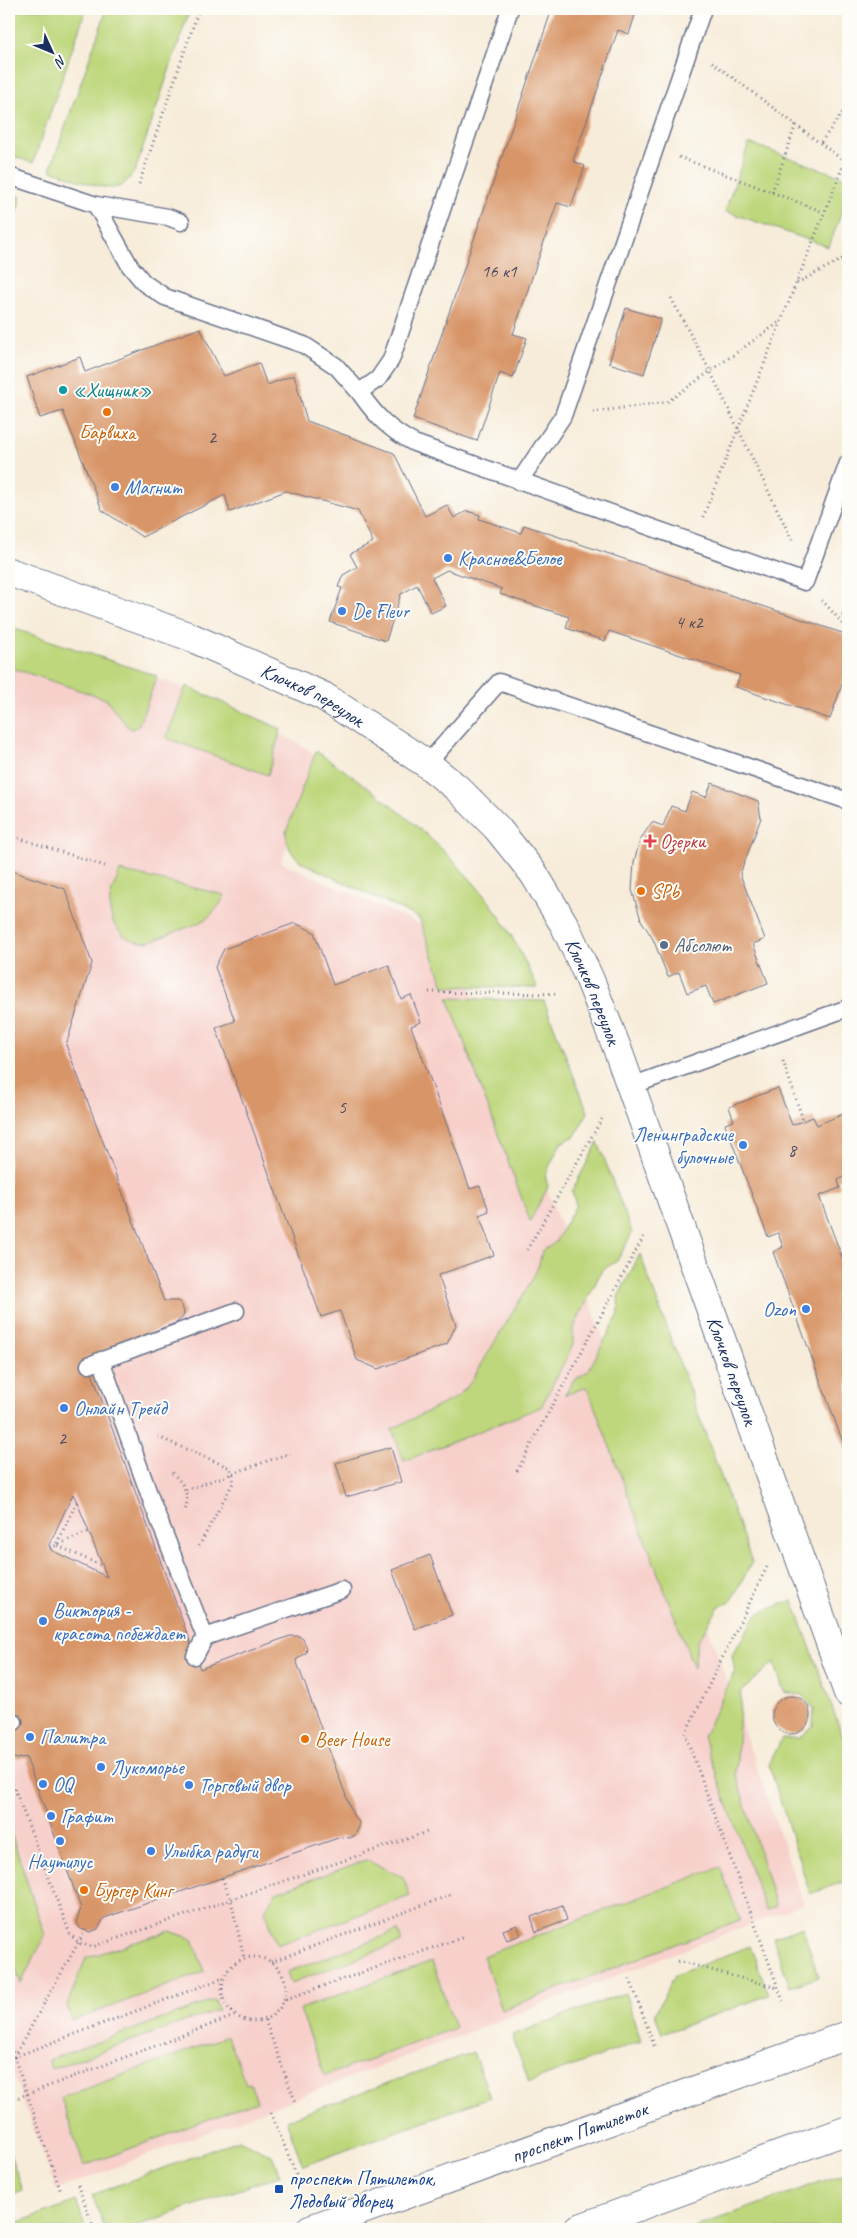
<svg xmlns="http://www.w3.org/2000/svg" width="857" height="2238" font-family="Caveat,sans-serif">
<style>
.built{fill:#f7d0cb}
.green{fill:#bed77b;stroke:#6c836c}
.building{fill:#d89567;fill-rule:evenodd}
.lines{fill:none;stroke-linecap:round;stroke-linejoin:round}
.service-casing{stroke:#687189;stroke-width:19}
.minor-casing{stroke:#687189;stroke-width:30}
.tertiary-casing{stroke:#687189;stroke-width:30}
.path{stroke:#687189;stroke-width:3;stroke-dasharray:1 4;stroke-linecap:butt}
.service{stroke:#fff;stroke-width:16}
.minor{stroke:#fff;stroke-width:28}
.tertiary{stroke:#fff;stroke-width:28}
.culture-dot{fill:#0f9aa8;stroke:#fdfcf7;stroke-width:2}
.food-dot{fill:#e8710a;stroke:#fdfcf7;stroke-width:2}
.shop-dot{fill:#3f7fe0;stroke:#fdfcf7;stroke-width:2}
.health-dot{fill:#e0444e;stroke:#fdfcf7;stroke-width:2}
.service-dot{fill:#5c6f8a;stroke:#fdfcf7;stroke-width:2}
.transit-dot{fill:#1a4fb4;stroke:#fdfcf7;stroke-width:2}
.labels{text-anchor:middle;stroke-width:4;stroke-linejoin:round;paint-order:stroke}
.number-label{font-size:18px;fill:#4a4860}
.culture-label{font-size:20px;fill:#0d838f;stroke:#fdfcf7;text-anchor:start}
.food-label{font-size:20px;fill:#c56008;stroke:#fdfcf7;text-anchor:start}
.shop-label{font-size:20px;fill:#366cbe;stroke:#fdfcf7;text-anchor:start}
.street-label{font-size:20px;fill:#1b2f5e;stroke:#fdfcf7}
.health-label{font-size:20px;fill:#be3a42;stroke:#fdfcf7;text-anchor:start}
.service-label{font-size:20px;fill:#4e5e75;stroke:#fdfcf7;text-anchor:start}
.transit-label{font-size:20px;fill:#164399;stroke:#fdfcf7;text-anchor:start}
</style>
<rect width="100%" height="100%" fill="#fdfcf7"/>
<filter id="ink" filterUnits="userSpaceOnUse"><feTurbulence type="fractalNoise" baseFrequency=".02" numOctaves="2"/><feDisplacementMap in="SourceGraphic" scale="10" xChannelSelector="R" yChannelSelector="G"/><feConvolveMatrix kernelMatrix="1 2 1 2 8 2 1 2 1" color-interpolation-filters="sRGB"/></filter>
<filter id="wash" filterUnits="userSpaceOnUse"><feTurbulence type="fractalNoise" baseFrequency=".0096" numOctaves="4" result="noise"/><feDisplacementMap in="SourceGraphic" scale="20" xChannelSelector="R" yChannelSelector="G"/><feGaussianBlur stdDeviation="1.12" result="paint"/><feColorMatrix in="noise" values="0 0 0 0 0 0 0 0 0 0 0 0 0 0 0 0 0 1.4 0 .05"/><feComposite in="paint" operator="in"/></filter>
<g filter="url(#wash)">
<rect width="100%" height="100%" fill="#f7ecd9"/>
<path class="built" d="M9,629L165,681L237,709L320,756L281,862L452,939L653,1469L804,1904L56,2190L9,2063Z"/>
<path class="green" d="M9,9H86L33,163L9,155Z
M107,9H190L135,171C130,177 125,185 118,187C104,192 65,174 50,170Z
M749,143L848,179V193L829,247L725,211Z
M9,193L21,197L17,211H9Z
M9,627L157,676L138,727L131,729L127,726L106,699L9,667Z
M186,686L281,729L268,775L166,738Z
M316,751C384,797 440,839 491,904C510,929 524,960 538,988L444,986L419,918L303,863C291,854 287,847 286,832Z
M120,871L225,895C211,922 199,923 172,933C165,936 157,940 150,941C125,946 107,924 110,900C111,890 117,880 120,871Z
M448,998L544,1001L588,1112L575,1136L561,1143L545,1175L548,1187L530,1221Z
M598,1142L632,1233L617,1261L602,1270L573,1329V1345L541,1407L404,1461L392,1429L457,1397L471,1382L533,1278L539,1265L542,1251L555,1243L576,1205L572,1191Z
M640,1254L752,1562L732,1600L718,1608L697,1642L694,1668L587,1387L565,1395L573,1381L588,1371L619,1314L618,1297Z
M793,1600L848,1751V1880L810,1894L769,1765L782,1738H799L813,1726L814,1709L802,1695L784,1692L774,1662L741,1692L736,1775L776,1906L766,1911L703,1737L735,1671L732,1655L757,1614Z
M9,1827L45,1936L21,1983L9,1948Z
M366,1860L403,1877L410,1896L277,1945L265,1910L276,1892Z
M720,1867L740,1920L502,2010L483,1956Z
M802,1927L819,1977L790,1987L773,1938Z
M170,1931L193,1939L204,1972L72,2021L67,2005L86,1958Z
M398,1931L402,1942L291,1983L287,1972Z
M750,1946L769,1995L662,2034L655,2013L675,1975Z
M432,1961L455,2028L325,2076L300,2009Z
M625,1993L641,2041L529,2082L512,2035Z
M215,2000L218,2010L51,2069L48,2060Z
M227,2036L246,2084L250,2083L257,2101L84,2166L61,2098Z
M473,2052L490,2097L303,2166L286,2120Z
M238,2140L272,2155L280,2175L128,2229H105L92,2195Z
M9,2152L23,2190L9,2195Z
M848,2172V2229H690Z
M76,2201L86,2229H22L19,2222Z"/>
<g id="blocks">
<path class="building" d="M552,9H637L629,34L618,30L573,161L585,166L571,207L557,203L513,334L527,338L513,378L500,373L477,441L413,419Z
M626,308L661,319L644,374L609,363Z
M200,328L224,376L259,363L267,385L294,375L307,421L394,453L425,516L447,505L454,518L467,511L480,515L479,519L521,533L524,525L848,635V667L830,719L736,687L740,675L609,631L605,641L566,628L569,617L500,594L502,589L447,570L432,578L446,606L431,613L417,585L401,594L386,641L330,622L342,588L338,587L343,575L357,567L350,554L373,542L358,511L286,491L230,512L225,495L142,537L102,510L63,411L40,418L27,377L80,357L85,372Z
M848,599V618L842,616Z
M712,783L758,801L761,818L740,874L765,939L753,944L768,983L713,1004L706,986L687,993L679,972L668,977L653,939L641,920L632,890L634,862L640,840L652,822L663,826L671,806L685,811L692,792L706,797Z
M9,870L65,889L92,963L66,1045L164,1301H177L181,1303L184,1312L183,1317L176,1323L86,1357L200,1669L290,1636H299L303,1639L307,1648L306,1653L296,1660L353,1815L359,1822V1827L355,1835L350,1838L341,1837L104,1918L98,1929L90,1932L81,1929L78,1925L77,1920L81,1908L26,1757L17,1759L9,1756V1738L17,1734L9,1708ZM73,1494L77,1502L107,1577L51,1550L49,1545Z
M295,923L314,932L333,985L389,965L401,999L411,995L421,1022L411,1026L470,1189L480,1186L489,1211L479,1215L494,1255L438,1275L456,1325L447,1344L378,1369L357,1360L340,1311L321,1317L216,1028L235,1021L215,967L224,949Z
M778,1088L792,1125L813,1117L817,1125L848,1112V1175L838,1180L840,1188L819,1196L848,1273V1456L773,1252L783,1247L778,1233L768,1237L725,1124L734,1121L729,1107Z
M391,1447L401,1482L346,1497L336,1463Z
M430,1555L452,1615L415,1629L392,1570Z
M772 1715a19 19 0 1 1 38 0a19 19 0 1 1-38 0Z
M562,1905L567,1920L536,1932L531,1917Z
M517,1925L521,1935L507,1940L503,1930Z"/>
</g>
</g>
<g filter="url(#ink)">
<use href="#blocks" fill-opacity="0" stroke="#687189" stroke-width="1"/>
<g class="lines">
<g class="service-casing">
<path id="service" d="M9,176L96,205L130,266L144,283L165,297L304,345L336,366L359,392L378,379L391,360L510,9
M96,205L168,217L181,222
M359,392C376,416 388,429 414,443L805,582L848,463
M519,482L563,416L703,9
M427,764L499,682L848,801
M631,1086L848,1008
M101,1360L153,1505L205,1637
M89,1365L236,1311
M195,1656L205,1637L342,1590
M9,1724L14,1722"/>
</g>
<g class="minor-casing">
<g id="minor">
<path id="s1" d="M9,572L188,636L323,696L427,764L457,788L497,828L534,874L565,926L590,980L617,1048L848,1693"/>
</g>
</g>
<g class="tertiary-casing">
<g id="tertiary">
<path id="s2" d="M310,2229L848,2035"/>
<path d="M577,2229L848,2130"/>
</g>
</g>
<path class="path" d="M712,62L848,164
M821,142L848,105
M679,157L824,212
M139,184L199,9
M772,192L796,124
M797,283L848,256
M671,298L710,371L792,540
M593,412L667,402L781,321
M703,517L845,161
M822,600L842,623L848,625
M9,835L105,866
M429,992L557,994
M783,1061L803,1120
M527,1250L603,1117
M158,1437L230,1468L234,1481L199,1546
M517,1471L645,1234
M172,1473C184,1483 190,1495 185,1511
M186,1490L290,1453
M77,1502L56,1545L102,1566
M50,1548L88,1532
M767,1567L685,1734L783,2001
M9,1781L12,1782L70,1934L79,1943L92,1947L427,1832
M222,1878L231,1901L244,1958
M222 1989a32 32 0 1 1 64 0a32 32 0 1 1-64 0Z
M678,1961L778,1988
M271,1962L450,1895
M630,1979L655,2048
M286,1999L464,1937
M265,2020L296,2104
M9,2042L61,2192
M14,2057L85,1931
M9,2059L223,1978
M9,2101L234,2016
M271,2113L298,2179
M78,2185L94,2229"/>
<use href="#service" class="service"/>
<use href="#minor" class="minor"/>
<use href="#tertiary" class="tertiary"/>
</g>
</g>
<circle class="culture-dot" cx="63" cy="390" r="5"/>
<g class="food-dot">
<circle cx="107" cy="412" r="5"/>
<circle cx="641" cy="891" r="5"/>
<circle cx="305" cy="1739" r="5"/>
<circle cx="84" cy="1890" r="5"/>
</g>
<g class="shop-dot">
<circle cx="115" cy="487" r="5"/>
<circle cx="448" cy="558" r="5"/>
<circle cx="342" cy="611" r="5"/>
<circle cx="743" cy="1145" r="5"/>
<circle cx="806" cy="1309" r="5"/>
<circle cx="64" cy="1408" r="5"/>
<circle cx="43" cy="1621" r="5"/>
<circle cx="30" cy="1737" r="5"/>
<circle cx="101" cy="1767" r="5"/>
<circle cx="43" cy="1784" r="5"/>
<circle cx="189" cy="1785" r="5"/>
<circle cx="51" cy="1816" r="5"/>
<circle cx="60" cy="1841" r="5"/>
<circle cx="151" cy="1851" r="5"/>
</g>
<path class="health-dot" d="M647.5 833.5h5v5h5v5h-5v5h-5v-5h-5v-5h5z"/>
<circle class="service-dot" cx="664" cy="945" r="5"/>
<rect class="transit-dot" x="274" y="2184" width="10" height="10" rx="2.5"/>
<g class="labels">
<g class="number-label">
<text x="499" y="277">16 к1</text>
<text x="212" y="443">2</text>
<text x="689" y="628">4 к2</text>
<text x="342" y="1113">5</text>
<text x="792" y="1156">8</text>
<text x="62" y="1444">2</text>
</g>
<g class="culture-label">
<text x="73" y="397">«Хищник»</text>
</g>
<g class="food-label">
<text x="107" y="439" text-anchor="middle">Барвиха</text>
<text x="651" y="898">SPb</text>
<text x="315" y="1746">Beer House</text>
<text x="94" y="1897">Бургер Кинг</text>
</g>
<g class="shop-label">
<text x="125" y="494">Магнит</text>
<text x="458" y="565">Красное&amp;Белое</text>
<text x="352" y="618">De Fleur</text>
<text x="733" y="1141" text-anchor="end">Ленинградские<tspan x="733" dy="23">булочные</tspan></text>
<text x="796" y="1316" text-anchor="end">Ozon</text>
<text x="74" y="1415">Онлайн Трейд</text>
<text x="53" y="1617">Виктория -<tspan x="53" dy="23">красота побеждает</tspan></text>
<text x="40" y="1744">Палитра</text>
<text x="111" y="1774">Лукоморье</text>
<text x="53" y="1791">OQ</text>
<text x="199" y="1792">Торговый двор</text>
<text x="61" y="1823">Графит</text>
<text x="161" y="1858">Улыбка радуги</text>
<text x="60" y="1868" text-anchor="middle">Наутилус</text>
</g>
<g class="street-label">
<text dy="7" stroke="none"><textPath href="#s1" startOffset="328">Клочков переулок</textPath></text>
<text dy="7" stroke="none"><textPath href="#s1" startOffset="748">Клочков переулок</textPath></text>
<text dy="7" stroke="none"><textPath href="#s1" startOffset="1152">Клочков переулок</textPath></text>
<text dy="7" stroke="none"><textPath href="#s2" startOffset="286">проспект Пятилеток</textPath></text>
</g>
<g class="health-label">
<text x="660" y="848">Озерки</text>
</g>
<g class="service-label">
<text x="674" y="952">Абсолют</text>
</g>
<g class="transit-label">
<text x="289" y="2185">проспект Пятилеток,<tspan x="289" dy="23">Ледовый дворец</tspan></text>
</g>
</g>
<rect width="857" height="2238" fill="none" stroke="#fdfcf7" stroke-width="30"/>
<g transform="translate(52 52) rotate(134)" stroke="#fdfcf7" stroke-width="4" paint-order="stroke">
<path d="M0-4L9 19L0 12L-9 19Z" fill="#1b2f5e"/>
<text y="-8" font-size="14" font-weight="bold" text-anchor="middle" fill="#1b2f5e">N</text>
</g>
</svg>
